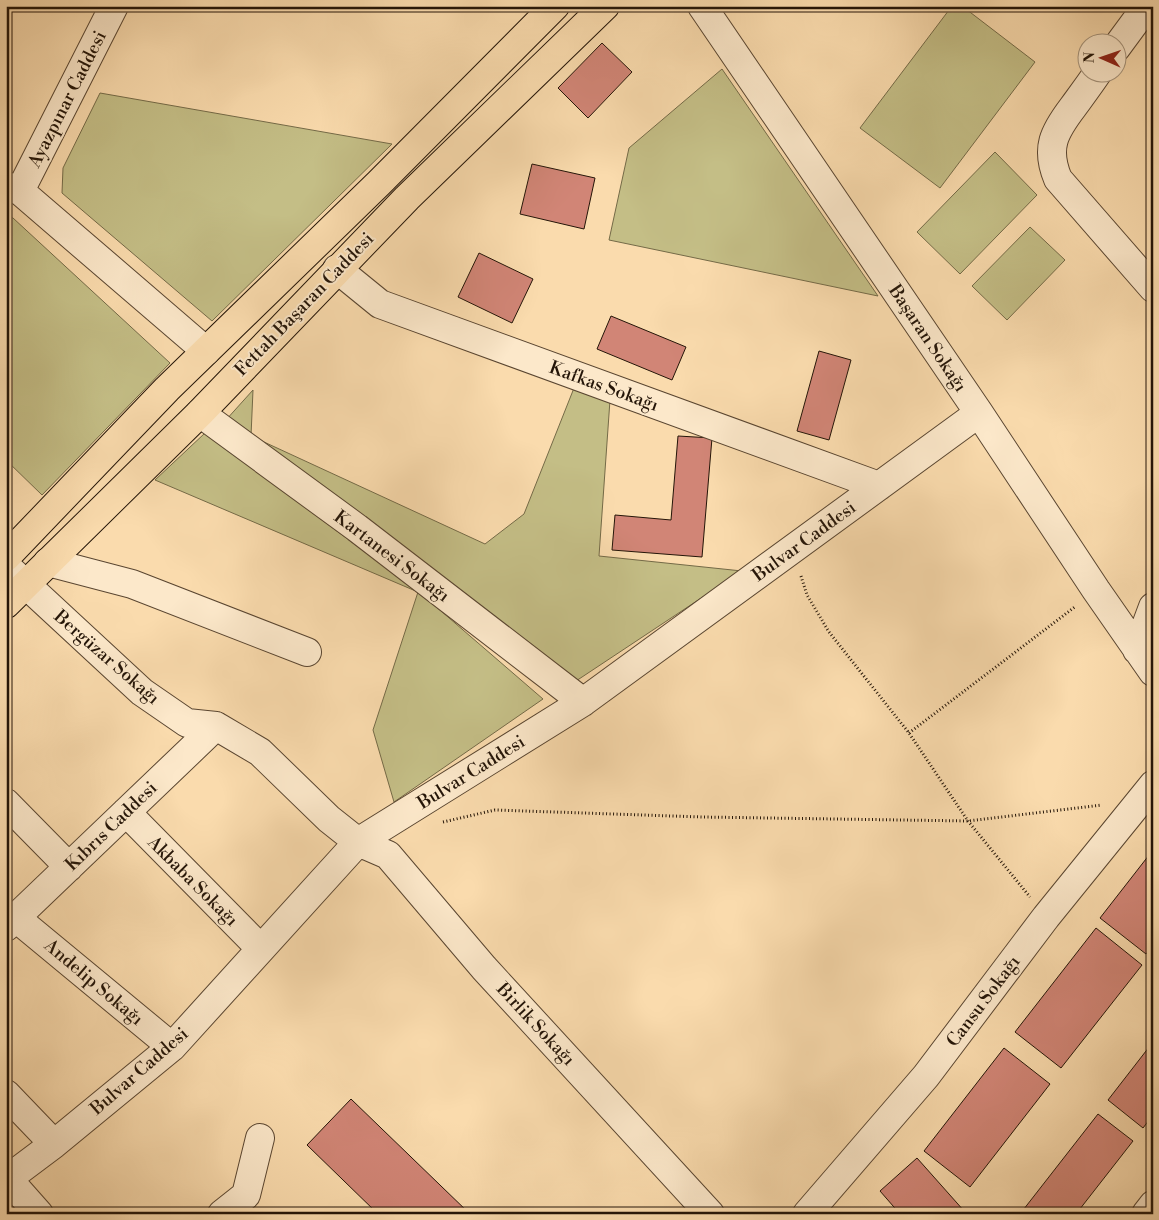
<svg xmlns="http://www.w3.org/2000/svg" width="1159" height="1220" font-family="'Libre Bodoni',serif">
<style>
.green{fill:#c4be86;stroke:#746a47}
.building{fill:#d18576;stroke:#241508}
.lines{fill:none;stroke-linecap:round;stroke-linejoin:round}
.minor-casing{stroke:#5a4631;stroke-width:30}
.major-casing{stroke:#241508;stroke-width:30}
.path{stroke:#241508;stroke-width:3;stroke-dasharray:1 2.5;stroke-linecap:butt}
.minor{stroke:#fce8ca;stroke-width:28}
.major{stroke:#fadbad;stroke-width:28}
.labels{text-anchor:middle;stroke-width:4;stroke-linejoin:round;paint-order:stroke}
.street-label{font-size:18px;fill:#241508;stroke:#fce8ca}
</style>
<rect width="100%" height="100%" fill="#fadbad"/>
<filter id="stains"><feTurbulence type="fractalNoise" baseFrequency=".004" numOctaves="4"/><feColorMatrix values="0 0 0 0 .2 0 0 0 0 .09 0 0 0 0 .02 0 0 0 .5 -.17"/></filter>
<radialGradient id="worn" r=".72"><stop offset=".6" stop-color="#630" stop-opacity="0"/><stop offset="1" stop-color="#630" stop-opacity=".3"/></radialGradient>
<path class="green" d="M952,6H962L1035,62L940,188L860,128Z
M722,69L878,296L609,240L629,148Z
M100,93L392,144L212,321L62,193L63,168Z
M995,152L1037,195L960,274L917,232Z
M6,215L13,218L170,363L42,495L6,460Z
M1030,227L1065,260L1007,320L972,286Z
M574,388L610,400L599,556L742,571L573,683L225,421L253,390L251,436L485,544L524,514Z
M205,433L419,592L543,699L394,802L373,730L418,592L155,480Z"/>
<path class="building" d="M602,43L632,72L588,118L558,88Z
M532,164L595,178L584,229L520,214Z
M479,253L533,279L512,323L458,297Z
M611,316L686,347L672,380L597,349Z
M819,351L851,360L829,440L797,431Z
M678,436L712,438L702,557L612,550L615,515L671,520Z
M1153,850V946L1146,954L1100,918Z
M1096,928L1142,965L1061,1068L1015,1032Z
M1153,1042V1115L1143,1128L1108,1100Z
M1004,1048L1050,1084L970,1187L924,1151Z
M351,1099L470,1214H378L307,1145Z
M1098,1114L1133,1141L1076,1214H1020Z
M917,1158L965,1212L964,1214H900L880,1191Z"/>
<g class="lines">
<g class="minor-casing">
<path id="minor" d="M702,6L979,413L1096,590L1153,672
M1116,48L1147,6
M1098,72C1090,84 1081,96 1073,107C1054,132 1045,148 1058,179L1153,288
M6,186L20,191L206,351
M20,191L114,6
M337,269L380,304L879,486
M200,413L357,528L583,702
M48,562L132,584L307,652
M6,566L142,692L187,723L216,726L260,752L329,819L358,842L388,855L484,968L710,1214
M1137,650L1153,607
M6,803L69,867
M126,812L261,949
M16,918L172,1047
M6,927L216,726
M6,1094L54,1144
M8,1179L39,1214
M6,1180L54,1144L172,1047L358,842L583,702L979,413
M222,1214L246,1195L260,1138
M807,1214L926,1076L1046,917L1153,785
M1146,1214L1153,1205"/>
</g>
<g class="major-casing">
<path id="major" d="M6,557L167,389L379,183L555,6
M6,604L200,413L407,198L605,6"/>
</g>
<path class="path" d="M801,576L807,595L829,632L909,733L968,821L1030,897
M909,733L1076,606
M443,822L495,810L702,817L968,821L1102,805"/>
<use href="#minor" class="minor"/>
<use href="#major" class="major"/>
</g>
<g class="labels">
<g class="street-label">
<text transform="translate(67 99) rotate(-63)" y="6">Ayazpınar Caddesi</text>
<text transform="translate(304 304) rotate(-46)" y="6">Fettah Başaran Caddesi</text>
<text transform="translate(928 338) rotate(56)" y="6">Başaran Sokağı</text>
<text transform="translate(604 386) rotate(20)" y="6">Kafkas Sokağı</text>
<text transform="translate(804 541) rotate(-36)" y="6">Bulvar Caddesi</text>
<text transform="translate(392 556) rotate(37)" y="6">Kartanesi Sokağı</text>
<text transform="translate(107 657) rotate(41)" y="6">Bergüzar Sokağı</text>
<text transform="translate(471 772) rotate(-32)" y="6">Bulvar Caddesi</text>
<text transform="translate(111 826) rotate(-44)" y="6">Kıbrıs Caddesi</text>
<text transform="translate(193 881) rotate(45)" y="6">Akbaba Sokağı</text>
<text transform="translate(94 982) rotate(40)" y="6">Andelip Sokağı</text>
<text transform="translate(983 1001) rotate(-53)" y="6">Cansu Sokağı</text>
<text transform="translate(536 1024) rotate(47)" y="6">Birlik Sokağı</text>
<text transform="translate(139 1071) rotate(-41)" y="6">Bulvar Caddesi</text>
</g>
</g>
<rect width="1159" height="1220" fill="none" stroke="#fadbad" stroke-width="25"/>
<rect x="8" y="8" width="1144" height="1205" fill="none" stroke="#241508" stroke-width="2.5"/>
<rect x="12" y="12" width="1134" height="1195" fill="none" stroke="#241508"/>
<g transform="translate(1102 58) rotate(272)"><circle r="24" fill="#fce8ca" stroke="#a6947c"/>
<path d="M0-4L9 19L0 12L-9 19Z" fill="#8f2418"/>
<text y="-8" font-size="14" font-weight="bold" text-anchor="middle" fill="#241508">N</text>
</g>
<rect width="100%" height="100%" filter="url(#stains)"/>
<rect width="100%" height="100%" fill="url(#worn)"/>
</svg>
